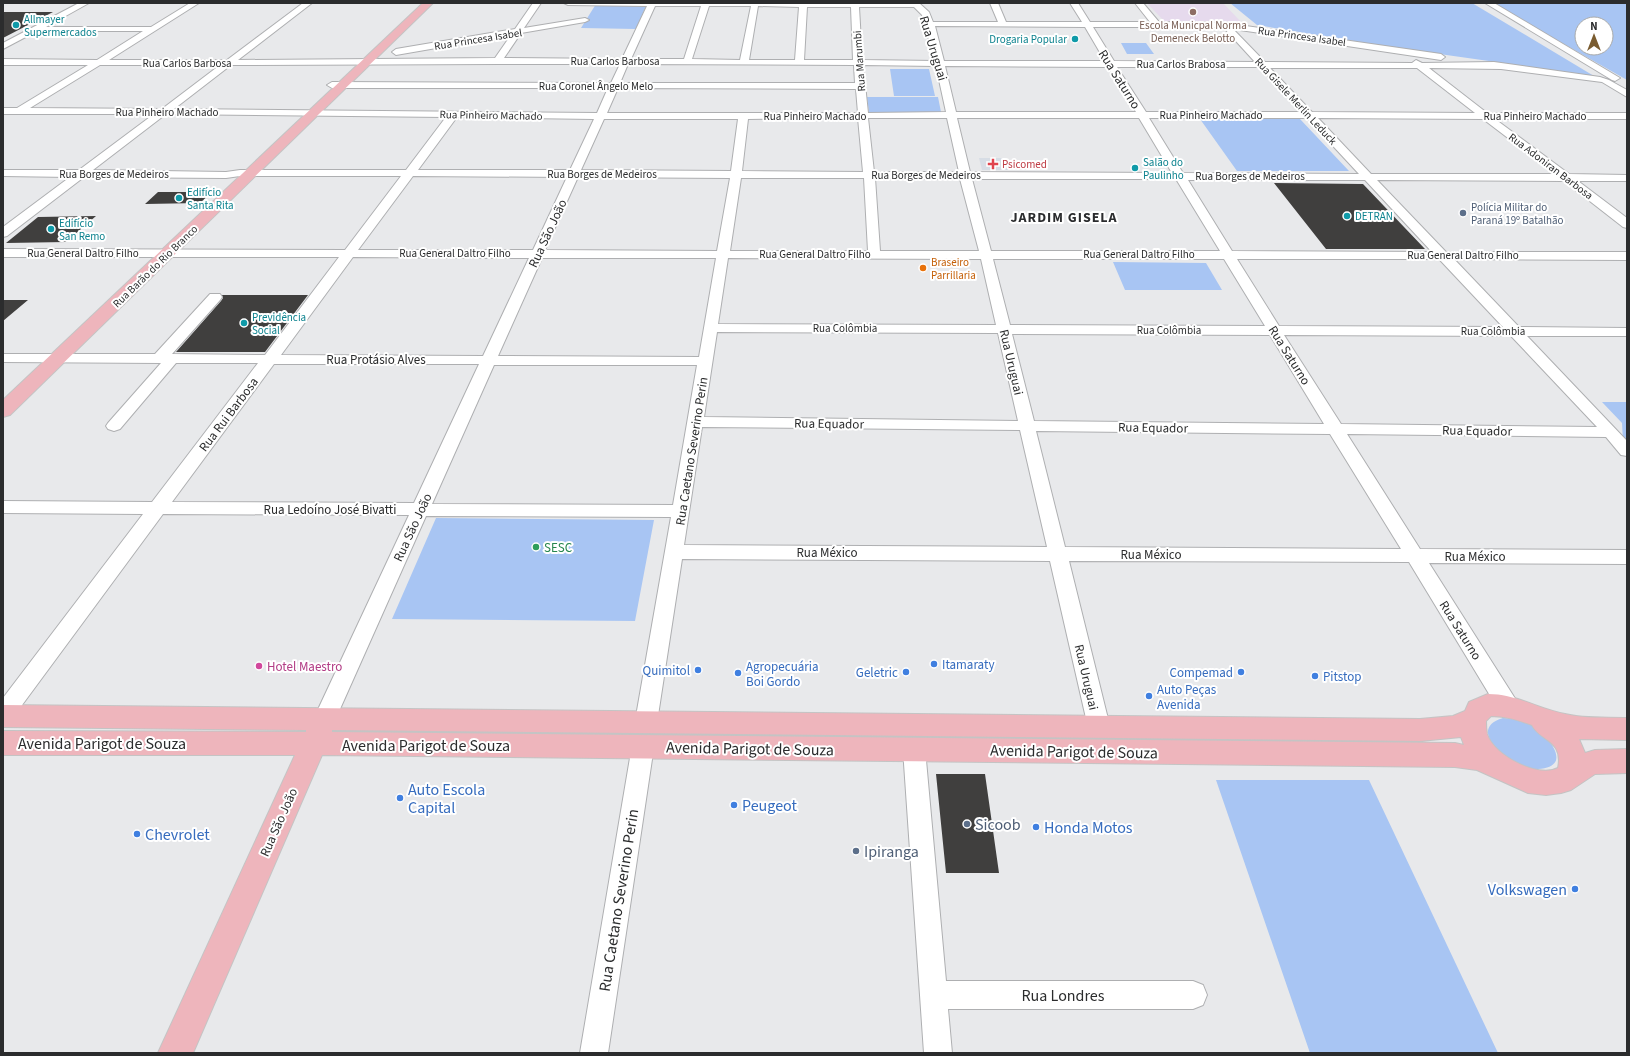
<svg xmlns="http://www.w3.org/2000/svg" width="1630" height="1056" font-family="'Source Sans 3',sans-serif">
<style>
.built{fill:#d7dde5}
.education{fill:#e6daed}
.green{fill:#a8c5f3;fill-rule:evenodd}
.building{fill:#403f3e}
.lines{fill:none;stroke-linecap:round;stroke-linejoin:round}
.minor-casing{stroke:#aeafb1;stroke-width:2}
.major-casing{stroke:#c4c4c4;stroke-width:2}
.minor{fill:#fff;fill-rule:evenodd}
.major{fill:#eeb5bc;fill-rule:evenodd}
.education-dot{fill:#8d6e63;stroke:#fff;stroke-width:1.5}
.culture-dot{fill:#0f9aa8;stroke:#fff;stroke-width:1.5}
.health-dot{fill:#e0444e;stroke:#fff;stroke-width:1.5}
.service-dot{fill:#5c6f8a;stroke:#fff;stroke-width:1.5}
.food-dot{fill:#e8710a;stroke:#fff;stroke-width:1.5}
.leisure-dot{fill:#2e9e5b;stroke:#fff;stroke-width:1.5}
.shop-dot{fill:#3f7fe0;stroke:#fff;stroke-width:1.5}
.hotel-dot{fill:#d1479c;stroke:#fff;stroke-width:1.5}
.labels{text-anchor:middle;stroke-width:4;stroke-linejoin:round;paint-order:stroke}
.far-culture-label{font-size:11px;fill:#0d838f;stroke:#fff;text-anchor:start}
.far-education-label{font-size:11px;fill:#785e54;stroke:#fff}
.far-street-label{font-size:11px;fill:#2b2c2d;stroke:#fff}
.far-health-label{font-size:11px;fill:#be3a42;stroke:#fff;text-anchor:start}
.far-service-label{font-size:11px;fill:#4e5e75;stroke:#fff;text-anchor:start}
.far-food-label{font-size:11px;fill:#c56008;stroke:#fff;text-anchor:start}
.street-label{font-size:13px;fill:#2b2c2d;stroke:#fff}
.leisure-label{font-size:13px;fill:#27864d;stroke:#fff;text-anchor:start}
.shop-label{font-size:13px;fill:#366cbe;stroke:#fff;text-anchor:start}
.hotel-label{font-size:13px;fill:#b23c85;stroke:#fff;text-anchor:start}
.far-district-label{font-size:14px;font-weight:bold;letter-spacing:1px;fill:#2b2c2e;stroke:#fff}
.near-street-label{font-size:16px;fill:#2b2c2d;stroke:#fff}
.near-shop-label{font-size:16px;fill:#366cbe;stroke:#fff;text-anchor:start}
.near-service-label{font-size:16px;fill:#4e5e75;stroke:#fff;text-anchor:start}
</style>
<rect width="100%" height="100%" fill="#e8e9eb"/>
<path class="built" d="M979,158H1005L1008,170H982Z"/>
<path class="education" d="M1147,3H1223L1241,22L1164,21Z"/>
<path class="green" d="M1230,3H1472L1594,76L1397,48L1257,25Z
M1493,3H1627V80L1508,12ZM1582,24H1606V48H1582Z
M596,4H647L636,29L581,28Z
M1121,43H1146L1154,54H1127Z
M890,69H929L935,96H894Z
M867,97H938L941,112H869Z
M1200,119H1300L1349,171H1237Z
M1113,262L1206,263L1222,290H1125Z
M1602,402H1627V446L1623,441L1622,423Z
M436,518L654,520L635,621L392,619Z
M1503,718C1514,719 1526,721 1535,727C1550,738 1573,767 1538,769C1515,770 1462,730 1503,718Z
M1216,780H1369L1498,1053H1310Z"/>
<path class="building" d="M3,12H53L3,38Z
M1274,183L1363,184L1425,249H1326Z
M158,192H212L200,203L145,204Z
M96,216L66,242L6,243L38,217Z
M222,295H308L265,352H176L221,301L223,298Z
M3,300H28L3,321Z
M936,774H985L999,873H946Z"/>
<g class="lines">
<g class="minor-casing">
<path id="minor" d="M79,3H89L46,27H151L190,3H199L109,60H227L303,3H312L238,60L495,58L511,35L396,55L392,52L396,49L515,29L533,3H541L524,28L585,18L589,20L585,22L521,33L504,58L622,59L647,6L568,5L564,3H919L929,12L933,22H998L990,3H998L1006,22H1082L1070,3H1078L1090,22H1150L1135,3H1143L1159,22L1225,23L1441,54L1445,57L1441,60L1233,29L1265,62L1412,63L1416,60L1422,63L1494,62L1600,77L1609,80L1627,90V97L1602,82L1501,69L1429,68L1487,113H1627V119H1495L1569,174L1627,175V181H1578L1627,218V228L1623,227L1564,181L1377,180L1446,252H1627V260L1454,259L1519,327L1627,328V336H1527L1627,441V456L1621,455L1606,437L1347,434L1420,549L1627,550V564L1429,563L1516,700L1519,706L1516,712L1508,715L1500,712L1409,562L1069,561L1110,727L1107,734L1099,736L1091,734L1088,727L1050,561L682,559L657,722L654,728L646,731L638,728L635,722L671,517L426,516L336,718L333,724L325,727L317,724L314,718L409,515L163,514L11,720L3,723V698L143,514L3,513V501L152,502L258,363H176L120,429L114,431L108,429L106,426L108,423L161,363L3,362V354H155L210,294H220L222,297L220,300L172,354L265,355L339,257H3V249L345,250L401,176H240L226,178L84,177L7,236L3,237V227L70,177L3,176V170H79L154,114H3V108H17L88,65H3V59L97,60L143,31H37L3,49V43ZM655,6H701L684,59H631ZM709,6H751L740,60L692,59ZM758,6L799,7L795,60H749ZM807,7H851L853,60H804ZM859,7H914L922,15L935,61L862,60ZM935,26L1085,27L1105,61H944ZM1093,27H1223L1255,62L1114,61ZM498,64H620L611,83L332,82L327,85L332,88H608L597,113L174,109L231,65ZM628,64L854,65L855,83H620ZM100,65H220L162,109L30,108ZM863,65L936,66L946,112L868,113ZM945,66L1108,67L1136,112H956ZM1117,67H1260L1301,112H1146ZM1270,68H1417L1475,113L1312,112ZM618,88L856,89L858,113H607ZM166,114L446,117L406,170H240L226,172L93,170ZM457,117L594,119L570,170H418ZM858,118L863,172L742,171L748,119ZM868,118H947L959,172H874ZM957,118H1139L1172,173L970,172ZM1149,118H1307L1359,174L1183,173ZM1318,118L1483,119L1555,174H1371ZM604,119H738L731,171L581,170ZM413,176L567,177L533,250H358ZM578,177L730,178L717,251L545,250ZM741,178H864L868,251H730ZM875,178L960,179L979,251H880ZM972,179H1176L1220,251H991ZM1188,180H1365L1432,252L1232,251ZM353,257L529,258L483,356L281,355ZM542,258H716L699,357L498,356ZM728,258L981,259L996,325L718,324ZM993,259H1224L1265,326L1010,325ZM1237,259H1439L1503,327L1279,326ZM717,332L998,333L1018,421L704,417ZM1012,334L1270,335L1324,424L1034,421ZM1284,335L1511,336L1597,427L1341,424ZM274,364H479L414,503L172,502ZM494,365H697L673,505L432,504ZM702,427L1020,430L1047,547L684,545ZM1036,431L1330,434L1401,549L1065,547Z
M1485,3H1494L1620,78L1615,81L1612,80Z
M643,736L651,739L654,746L608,1053H580L632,746L635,739Z
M914,739L922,742L925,749L946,981H1193L1203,985L1207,995L1203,1005L1193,1009H948L952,1053H924L903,749L906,742Z"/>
</g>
<g class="major-casing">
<path id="major" d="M423,3H433L10,415L3,417V400Z
M1488,694C1516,694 1538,709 1565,714C1585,719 1607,717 1627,718V740L1579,739L1585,753L1595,750L1627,749V773L1595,774L1571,790L1561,793L1546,795L1528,793L1477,770L1455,767L322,755L193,1053H158L295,755H3V731L306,732V730L3,727V705L1420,719L1453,716L1465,711L1469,702ZM1491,716C1506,716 1518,720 1532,725C1540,741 1564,740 1558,768C1538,779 1493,755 1487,734C1486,729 1486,725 1486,721ZM332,730L1420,741L1461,737L1464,745L1455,743L332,732Z"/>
</g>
<use href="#minor" class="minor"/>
<use href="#major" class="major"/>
</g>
<circle class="education-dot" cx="1193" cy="12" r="4"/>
<g class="culture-dot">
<circle cx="16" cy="25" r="4"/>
<circle cx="1075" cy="39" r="4"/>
<circle cx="1135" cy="168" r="4"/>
<circle cx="179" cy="198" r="4"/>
<circle cx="1347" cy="216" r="4"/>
<circle cx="51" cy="229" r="4"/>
<circle cx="244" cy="323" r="4"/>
</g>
<path class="health-dot" d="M991 158h4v4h4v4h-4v4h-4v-4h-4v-4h4z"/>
<g class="service-dot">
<circle cx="1463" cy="213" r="4"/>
<circle cx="967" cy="824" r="4"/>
<circle cx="856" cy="851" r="4"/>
</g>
<circle class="food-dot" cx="923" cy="268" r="4"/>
<circle class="leisure-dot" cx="536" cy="547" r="4"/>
<g class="shop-dot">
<circle cx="934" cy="664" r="4"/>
<circle cx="698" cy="670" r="4"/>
<circle cx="906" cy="672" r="4"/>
<circle cx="1241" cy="672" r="4"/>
<circle cx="738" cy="673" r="4"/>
<circle cx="1315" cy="676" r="4"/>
<circle cx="1149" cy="696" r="4"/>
<circle cx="400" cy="798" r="4"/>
<circle cx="734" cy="805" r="4"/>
<circle cx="1036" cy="827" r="4"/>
<circle cx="137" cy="834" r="4"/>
<circle cx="1575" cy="889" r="4"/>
</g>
<circle class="hotel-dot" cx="259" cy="666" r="4"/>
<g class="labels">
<g class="far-culture-label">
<text x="24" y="23">Allmayer<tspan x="24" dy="13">Supermercados</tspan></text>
<text x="1067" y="43" text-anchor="end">Drogaria Popular</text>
<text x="1143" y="166">Salão do<tspan x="1143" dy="13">Paulinho</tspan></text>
<text x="187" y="196">Edifício<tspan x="187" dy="13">Santa Rita</tspan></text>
<text x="1355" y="220">DETRAN</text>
<text x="59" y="227">Edifício<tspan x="59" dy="13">San Remo</tspan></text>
<text x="252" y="321">Previdência<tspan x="252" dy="13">Social</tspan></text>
</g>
<g class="far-education-label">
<text x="1193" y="29">Escola Municpal Norma<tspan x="1193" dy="13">Demeneck Belotto</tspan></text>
</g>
<g class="far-street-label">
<text transform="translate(1302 36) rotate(8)" y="4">Rua Princesa Isabel</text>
<text transform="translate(478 39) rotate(-9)" y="4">Rua Princesa Isabel</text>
<text x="615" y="65">Rua Carlos Barbosa</text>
<text transform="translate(859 61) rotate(-94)" y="4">Rua Marumbi</text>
<text x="187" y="67">Rua Carlos Barbosa</text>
<text x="1181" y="68">Rua Carlos Brabosa</text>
<text x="596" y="90">Rua Coronel Ângelo Melo</text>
<text transform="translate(1296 101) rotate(47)" y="4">Rua Gisele Merlin Leduck</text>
<text x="167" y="116">Rua Pinheiro Machado</text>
<text transform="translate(491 115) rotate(1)" y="4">Rua Pinheiro Machado</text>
<text x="1211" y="119">Rua Pinheiro Machado</text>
<text x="815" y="120">Rua Pinheiro Machado</text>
<text x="1535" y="120">Rua Pinheiro Machado</text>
<text transform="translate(1551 166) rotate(37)" y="4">Rua Adoniran Barbosa</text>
<text x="114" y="178">Rua Borges de Medeiros</text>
<text x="602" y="178">Rua Borges de Medeiros</text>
<text x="926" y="179">Rua Borges de Medeiros</text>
<text x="1250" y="180">Rua Borges de Medeiros</text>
<text x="83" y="257">Rua General Daltro Filho</text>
<text x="455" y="257">Rua General Daltro Filho</text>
<text x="815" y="258">Rua General Daltro Filho</text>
<text x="1139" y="258">Rua General Daltro Filho</text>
<text x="1463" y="259">Rua General Daltro Filho</text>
<text transform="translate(155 266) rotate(-44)" y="4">Rua Barão do Rio Branco</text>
<text x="845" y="332">Rua Colômbia</text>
<text x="1169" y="334">Rua Colômbia</text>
<text x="1493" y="335">Rua Colômbia</text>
</g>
<g class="far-health-label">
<text x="1002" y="168">Psicomed</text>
</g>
<g class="far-service-label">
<text x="1471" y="211">Polícia Militar do<tspan x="1471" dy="13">Paraná 19º Batalhão</tspan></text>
</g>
<g class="far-food-label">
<text x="931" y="266">Braseiro<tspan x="931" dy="13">Parrillaria</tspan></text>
</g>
<g class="street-label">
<text transform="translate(934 48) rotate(73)" y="5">Rua Uruguai</text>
<text transform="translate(1120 79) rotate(58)" y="5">Rua Saturno</text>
<text transform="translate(547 233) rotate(-65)" y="5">Rua São João</text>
<text transform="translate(1290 355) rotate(58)" y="5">Rua Saturno</text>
<text x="376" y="364">Rua Protásio Alves</text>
<text transform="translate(1012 362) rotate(77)" y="5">Rua Uruguai</text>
<text transform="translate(228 414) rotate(-53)" y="5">Rua Rui Barbosa</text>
<text transform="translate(829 423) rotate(1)" y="5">Rua Equador</text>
<text transform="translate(1153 427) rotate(1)" y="5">Rua Equador</text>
<text transform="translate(1477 430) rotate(1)" y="5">Rua Equador</text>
<text transform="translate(691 451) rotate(-81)" y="5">Rua Caetano Severino Perin</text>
<text x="330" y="514">Rua Ledoíno José Bivatti</text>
<text transform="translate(412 527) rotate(-65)" y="5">Rua São João</text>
<text x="827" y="557">Rua México</text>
<text x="1151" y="559">Rua México</text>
<text x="1475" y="561">Rua México</text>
<text transform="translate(1461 630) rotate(58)" y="5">Rua Saturno</text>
<text transform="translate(1087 677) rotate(77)" y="5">Rua Uruguai</text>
<text transform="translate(278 822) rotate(-66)" y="5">Rua São João</text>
</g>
<g class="leisure-label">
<text x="544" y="552">SESC</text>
</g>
<g class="shop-label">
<text x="942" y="669">Itamaraty</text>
<text x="746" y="671">Agropecuária<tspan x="746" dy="15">Boi Gordo</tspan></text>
<text x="690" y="675" text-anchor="end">Quimitol</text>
<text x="898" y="677" text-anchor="end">Geletric</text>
<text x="1233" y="677" text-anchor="end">Compemad</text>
<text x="1323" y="681">Pitstop</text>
<text x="1157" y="694">Auto Peças<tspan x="1157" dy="15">Avenida</tspan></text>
</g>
<g class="hotel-label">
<text x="267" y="671">Hotel Maestro</text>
</g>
<g class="far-district-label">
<text x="1064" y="222">JARDIM GISELA</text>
</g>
<g class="near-street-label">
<text x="102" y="749">Avenida Parigot de Souza</text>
<text x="426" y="751">Avenida Parigot de Souza</text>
<text transform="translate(750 748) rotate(1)" y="6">Avenida Parigot de Souza</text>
<text transform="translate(1074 751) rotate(1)" y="6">Avenida Parigot de Souza</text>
<text transform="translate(618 900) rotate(-81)" y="6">Rua Caetano Severino Perin</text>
<text x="1063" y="1001">Rua Londres</text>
</g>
<g class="near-shop-label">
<text x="408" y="795">Auto Escola<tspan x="408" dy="18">Capital</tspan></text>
<text x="742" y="811">Peugeot</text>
<text x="1044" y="833">Honda Motos</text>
<text x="145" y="840">Chevrolet</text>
<text x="1567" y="895" text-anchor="end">Volkswagen</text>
</g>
<g class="near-service-label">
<text x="975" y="830">Sicoob</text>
<text x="864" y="857">Ipiranga</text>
</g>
</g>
<rect width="1630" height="1056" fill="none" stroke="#2b2c2d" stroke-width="8"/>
<g transform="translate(1594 36)"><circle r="19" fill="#ffffff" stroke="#aaabab"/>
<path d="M0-3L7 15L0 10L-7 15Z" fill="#7a5c30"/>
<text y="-6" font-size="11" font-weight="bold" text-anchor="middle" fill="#2b2c2d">N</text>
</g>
</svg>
